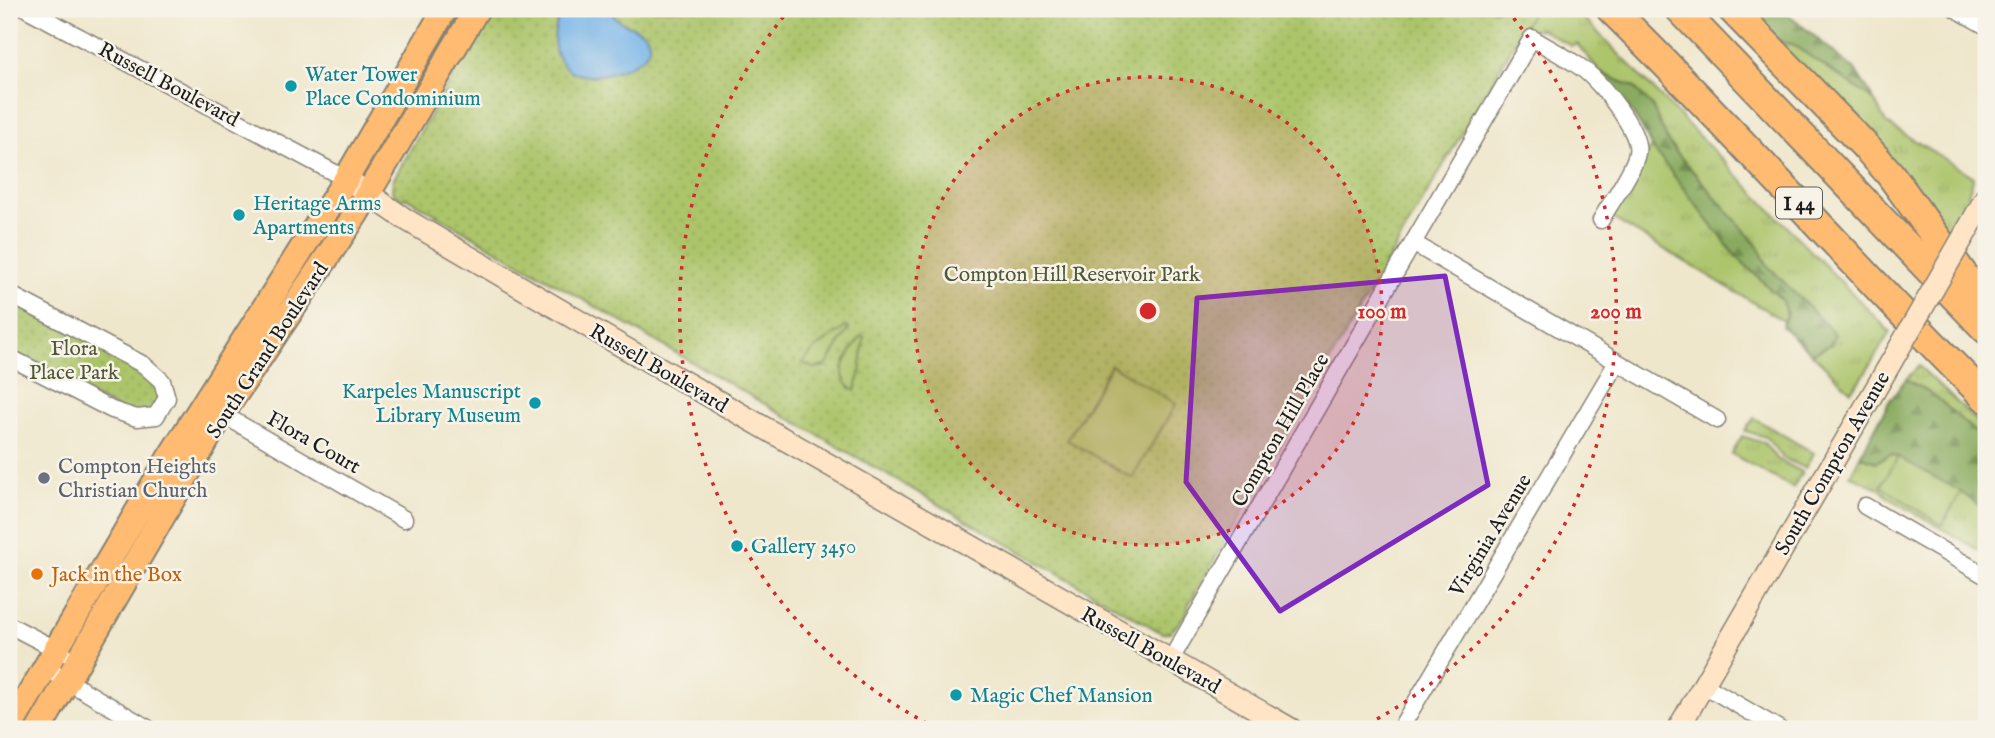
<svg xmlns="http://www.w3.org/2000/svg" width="1995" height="738" font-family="'IM FELL English',serif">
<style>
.grass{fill:url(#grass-tufts);stroke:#647043;stroke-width:2}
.forest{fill:url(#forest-firs);stroke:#52633d;stroke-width:2}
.park{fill:url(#park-dots);stroke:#647043;stroke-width:2}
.garden{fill:#acc46a;stroke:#647043;stroke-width:2}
.water{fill:#76b4e9;stroke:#496882;stroke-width:2}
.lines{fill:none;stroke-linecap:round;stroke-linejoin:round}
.minor-casing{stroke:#868274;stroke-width:19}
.secondary-casing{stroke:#868274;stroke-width:24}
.primary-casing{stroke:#868274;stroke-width:28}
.motorway-casing{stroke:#868274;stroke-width:32}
.minor{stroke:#fff;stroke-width:16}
.secondary{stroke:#ffe4c6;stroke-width:21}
.primary{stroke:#ffbb71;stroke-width:24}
.motorway{stroke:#ffbb71;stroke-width:28}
.secondary-bridge-casing{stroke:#868274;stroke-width:24;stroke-linecap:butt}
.secondary-bridge{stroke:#ffe4c6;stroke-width:21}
.marked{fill:#7b2cbf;fill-opacity:0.2;stroke:#7b2cbf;stroke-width:5;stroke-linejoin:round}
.ring{fill:none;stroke:#d62828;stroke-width:3.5;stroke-dasharray:3.5 7}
.culture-dot{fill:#0f9aa8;stroke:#f7f3e8;stroke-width:2.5}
.worship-dot{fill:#6b7280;stroke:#f7f3e8;stroke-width:2.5}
.food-dot{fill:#e8710a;stroke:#f7f3e8;stroke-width:2.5}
.labels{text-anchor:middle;stroke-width:5;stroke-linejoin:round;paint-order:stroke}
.shield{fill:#f7f3e8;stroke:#5e5c59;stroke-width:2}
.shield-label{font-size:19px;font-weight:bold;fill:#1c1c1c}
.culture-label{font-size:21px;fill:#0d838f;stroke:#f7f3e8;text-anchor:start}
.street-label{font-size:21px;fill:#1c1c1c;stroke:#f7f3e8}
.park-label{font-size:21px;fill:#4e5737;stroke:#f7f3e8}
.worship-label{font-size:21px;fill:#5b616d;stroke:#f7f3e8;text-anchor:start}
.food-label{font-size:21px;fill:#c56008;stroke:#f7f3e8;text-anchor:start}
.centre{fill:#d62828;stroke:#f7f3e8;stroke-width:3.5}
.ring-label{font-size:21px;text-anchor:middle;font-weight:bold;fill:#d62828;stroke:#f7f3e8;stroke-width:5;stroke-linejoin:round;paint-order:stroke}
</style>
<defs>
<pattern id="grass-tufts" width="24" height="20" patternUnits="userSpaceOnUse" patternTransform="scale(1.75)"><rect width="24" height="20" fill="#acc46a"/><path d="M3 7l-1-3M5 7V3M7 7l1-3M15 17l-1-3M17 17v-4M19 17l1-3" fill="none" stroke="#93a85b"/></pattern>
<pattern id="forest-firs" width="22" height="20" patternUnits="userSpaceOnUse" patternTransform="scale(1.75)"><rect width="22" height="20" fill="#89aa5e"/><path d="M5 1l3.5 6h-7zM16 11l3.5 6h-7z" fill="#6f8a4d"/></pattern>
<pattern id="park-dots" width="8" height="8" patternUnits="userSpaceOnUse" patternTransform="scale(1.75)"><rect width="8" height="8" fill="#acc46a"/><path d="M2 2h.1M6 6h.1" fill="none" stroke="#93a85b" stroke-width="1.8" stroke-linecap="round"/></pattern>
</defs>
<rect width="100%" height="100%" fill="#f7f3e8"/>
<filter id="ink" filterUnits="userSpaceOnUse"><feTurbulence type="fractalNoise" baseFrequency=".0143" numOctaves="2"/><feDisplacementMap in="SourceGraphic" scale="14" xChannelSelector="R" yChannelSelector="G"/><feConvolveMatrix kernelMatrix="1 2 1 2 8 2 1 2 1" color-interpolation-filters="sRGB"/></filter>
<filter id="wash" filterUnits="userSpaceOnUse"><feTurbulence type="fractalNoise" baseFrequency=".00686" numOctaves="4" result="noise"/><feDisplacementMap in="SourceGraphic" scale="28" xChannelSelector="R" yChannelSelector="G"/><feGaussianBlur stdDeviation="1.57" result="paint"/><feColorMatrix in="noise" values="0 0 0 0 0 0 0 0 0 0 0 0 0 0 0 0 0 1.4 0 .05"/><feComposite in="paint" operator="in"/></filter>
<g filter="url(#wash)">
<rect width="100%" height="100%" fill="#efe7cc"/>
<path class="grass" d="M1494,9H1575L1890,332L1864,375L1851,391L1812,354L1831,344L1834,334L1767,265L1758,246L1669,144L1652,106L1634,87L1601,73L1577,44L1571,46L1541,29L1528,31Z
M1772,41L1792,44L1874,100L1886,123L1974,177L1965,203L1945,237Z
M1651,146L1735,255L1781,299L1787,316L1784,321L1614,219L1613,214Z
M1919,366L1986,430V442L1935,396L1906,379Z
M1754,418L1814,453L1805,468L1783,458L1766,437L1745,431Z
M1742,436L1764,443L1777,459L1802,472L1793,488L1732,454Z
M1891,454L1898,457L1882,486L1942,525L1961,492L1986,511V554L1889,498L1880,489L1850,475L1860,456L1876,462Z"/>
<path class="forest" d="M1744,9H1782L1856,71L1874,100L1792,44L1772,41Z
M1601,73L1634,87L1652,106L1669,144L1758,246L1767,265L1835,334L1831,344L1812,354L1782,326L1787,315L1781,299L1735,255L1651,146C1639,118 1619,96 1601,73Z
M1906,379L1935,396L1986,442V511L1961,492L1898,457L1891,454L1876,462L1860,456L1890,400Z"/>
<path class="park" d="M491,9H1534L1189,604L1187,613L1171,632L1162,633L405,197L402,199L392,192L393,180Z
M9,294L162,381L156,416L137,418L9,357Z"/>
<path class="garden" d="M846,327L849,328L826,366L814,368L802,363L816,348Z
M861,336L864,337L860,375L855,391C830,375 850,354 861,336Z
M1111,365L1176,404L1132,478L1067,440Z
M1898,457L1961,492L1942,525L1881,486Z"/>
<path class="water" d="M563,9H610C618,30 646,24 649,42C653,63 604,77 588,76C550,72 548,35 563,9Z"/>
</g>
<g filter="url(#ink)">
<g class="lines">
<g class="minor-casing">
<path id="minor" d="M27,9L346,179
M1956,9L1986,26
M1413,243L1717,420
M9,294L144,365L162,381L167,398L156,416L137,418L112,410L9,357
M215,410L404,519
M1865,506L1986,576
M9,625L63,653
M1170,661L1532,38C1548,48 1567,57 1583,69C1600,82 1642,132 1637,153C1634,171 1610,203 1601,220
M45,668L149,729
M1704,685L1779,729
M1400,729L1617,362"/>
</g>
<g class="secondary-casing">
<path id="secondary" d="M357,186L405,219L618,344L1291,729
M1972,222L1986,197
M1678,729L1886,371"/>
</g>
<g class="primary-casing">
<path id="primary" d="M9,729L168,460L346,179L445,9
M39,729L222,414L356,214L477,9"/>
</g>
<g class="motorway-casing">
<path id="motorway" d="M1611,9C1740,135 1858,272 1986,398
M1680,9L1986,329
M1732,9L1867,148L1890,174L1986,306"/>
</g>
<use href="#minor" class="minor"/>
<use href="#secondary" class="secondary"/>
<use href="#primary" class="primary"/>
<use href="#motorway" class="motorway"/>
<g class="secondary-bridge-casing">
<path id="secondary-bridge" d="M1886,371L1972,222"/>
</g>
<use href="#secondary-bridge" class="secondary-bridge"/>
</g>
</g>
<path class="marked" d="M1445,276L1488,485L1280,611L1186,482L1197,298Z"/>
<circle cx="1148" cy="311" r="234" fill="#d62828" fill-opacity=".12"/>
<g class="ring">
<circle cx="1148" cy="311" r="234"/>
<path d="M936 728A468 468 0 0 1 789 10M1507 10A468 468 0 0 1 1360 728"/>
</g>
<g class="culture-dot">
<circle cx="291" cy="86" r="7"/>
<circle cx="239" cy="215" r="7"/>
<circle cx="535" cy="403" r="7"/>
<circle cx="737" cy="546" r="7"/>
<circle cx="956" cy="695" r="7"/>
</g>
<circle class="worship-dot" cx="44" cy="478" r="7"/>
<circle class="food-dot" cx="37" cy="574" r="7"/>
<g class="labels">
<rect class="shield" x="1776" y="187.5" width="46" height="31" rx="5"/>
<g class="shield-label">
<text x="1799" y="210">I 44</text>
</g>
<g class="culture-label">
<text x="305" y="81">Water Tower<tspan x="305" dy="24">Place Condominium</tspan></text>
<text x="253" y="210">Heritage Arms<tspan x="253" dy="24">Apartments</tspan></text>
<text x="521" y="398" text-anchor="end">Karpeles Manuscript<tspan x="521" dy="24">Library Museum</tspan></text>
<text x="751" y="553">Gallery 3450</text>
<text x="970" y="702">Magic Chef Mansion</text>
</g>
<g class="street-label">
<text transform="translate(169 84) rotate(28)" y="7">Russell Boulevard</text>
<text transform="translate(267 350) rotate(-57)" y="7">South Grand Boulevard</text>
<text transform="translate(659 368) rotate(30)" y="7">Russell Boulevard</text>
<text transform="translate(1280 430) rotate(-60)" y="7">Compton Hill Place</text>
<text transform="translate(314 442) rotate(30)" y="7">Flora Court</text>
<text transform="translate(1832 463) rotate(-60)" y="7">South Compton Avenue</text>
<text transform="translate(1490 535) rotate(-59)" y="7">Virginia Avenue</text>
<text transform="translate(1151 650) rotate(29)" y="7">Russell Boulevard</text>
</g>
<g class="park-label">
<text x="1072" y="281">Compton Hill Reservoir Park</text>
<text x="74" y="355">Flora<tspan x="74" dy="24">Place Park</tspan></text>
</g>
<g class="worship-label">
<text x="58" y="473">Compton Heights<tspan x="58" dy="24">Christian Church</tspan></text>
</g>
<g class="food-label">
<text x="51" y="581">Jack in the Box</text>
</g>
</g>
<circle cx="1148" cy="311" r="10" class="centre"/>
<g class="ring-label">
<text x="1382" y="318">100 m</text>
<text x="1616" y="318">200 m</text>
</g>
<rect width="1995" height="738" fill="none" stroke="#f7f3e8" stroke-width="35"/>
</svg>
